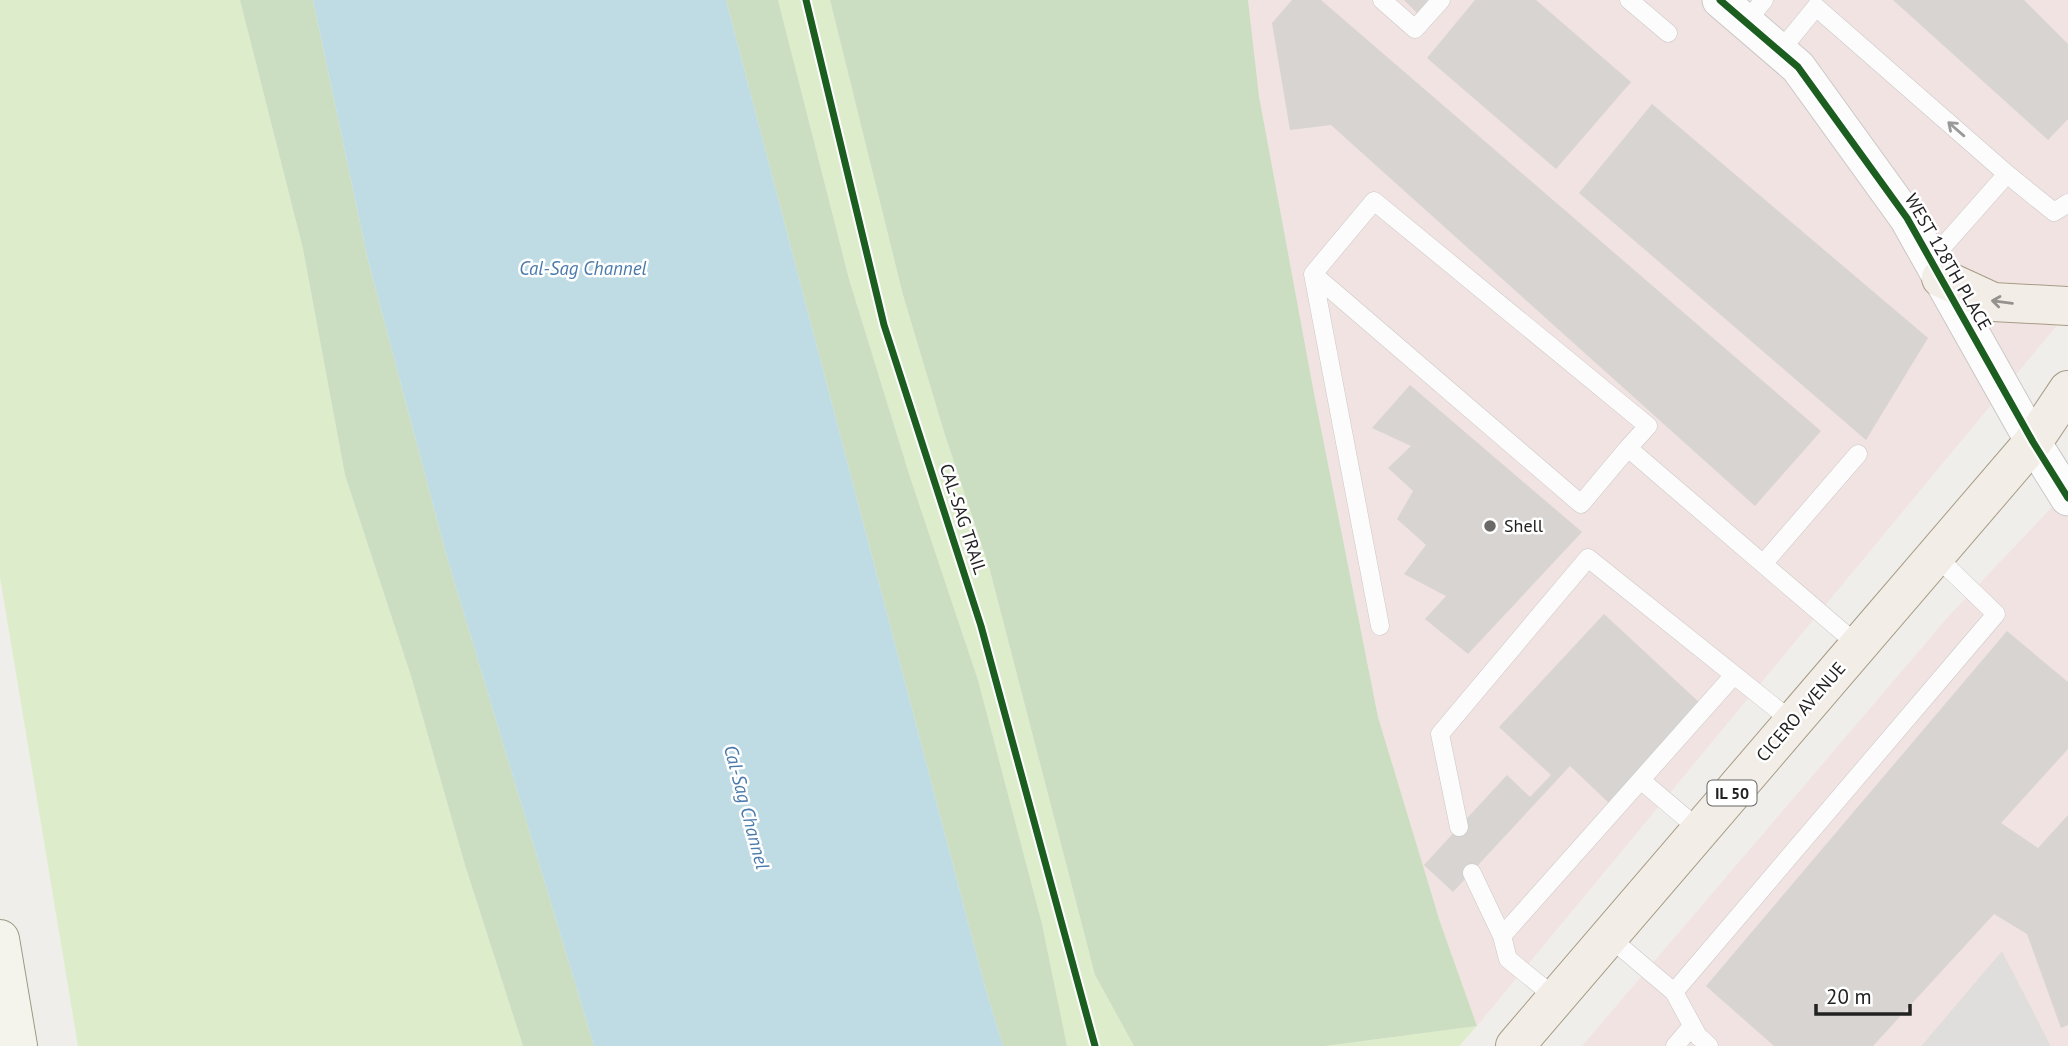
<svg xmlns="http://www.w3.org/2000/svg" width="2068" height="1046" font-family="'PT Sans',sans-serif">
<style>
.residential{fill:#dfdedc}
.commercial{fill:#f1e3e1}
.grass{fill:#ddeccb}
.forest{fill:#cbdec1}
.water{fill:#bfdbe3}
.building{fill:#d7d4d2}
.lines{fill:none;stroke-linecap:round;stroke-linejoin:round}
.lane-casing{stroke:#c9c8c7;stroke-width:19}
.street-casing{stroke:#c9c8c7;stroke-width:37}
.secondary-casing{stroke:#999a82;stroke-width:40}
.primary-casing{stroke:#a79c86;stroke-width:40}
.lane{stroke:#fdfcfc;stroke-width:18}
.street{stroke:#fdfcfc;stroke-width:35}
.secondary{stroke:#f4f4ed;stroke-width:38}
.primary{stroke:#f3ede7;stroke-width:38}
.cycleway-casing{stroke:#fff;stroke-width:11}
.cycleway{stroke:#1b5e20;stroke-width:7}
.oneway{stroke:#9a9a9a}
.oneway2{stroke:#95928e}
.poi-dot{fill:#6a6968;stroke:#fff;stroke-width:2.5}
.labels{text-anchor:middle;stroke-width:5;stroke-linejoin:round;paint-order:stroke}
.shield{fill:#fff;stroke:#646464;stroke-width:2}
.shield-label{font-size:16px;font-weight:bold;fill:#222}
.street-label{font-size:18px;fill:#222;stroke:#fff}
.poi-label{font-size:18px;fill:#222;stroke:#fff;text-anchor:start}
.water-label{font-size:19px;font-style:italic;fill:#4a7aab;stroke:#fff}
</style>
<rect width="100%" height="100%" fill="#f0eeeb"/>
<path class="residential" d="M2002,950L2051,1046H1921Z"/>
<path class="commercial" d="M1248,0H2068V312L1477,1026L1440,922L1378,717L1313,388L1259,96Z
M2068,490V1046H2051L2002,951L1921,1046H1582L1948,617Z"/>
<path class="grass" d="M0,0H240L303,249L345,475L411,676L465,865L523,1046H78L0,577Z
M778,0H830L903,295L944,432L989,567L1095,975L1134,1046H1067L1042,924L978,680L910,477L849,279Z
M1477,1026L1459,1046H1325Z"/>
<path class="forest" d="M240,0H313L368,260L447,557L594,1046H523L465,865L411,676L345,475L303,249Z
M726,0H778L849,279L910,477L978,680L1042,924L1067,1046H1003L985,987Z
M830,0H1248L1259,96L1313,388L1378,717L1440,922L1477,1026L1325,1046H1134L1095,975L989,567L944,432L903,295Z"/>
<path class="water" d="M313,0H726L985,987L1003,1046H594L447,557L368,260Z"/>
<path class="building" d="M1292,0H1321L1821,431L1755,506L1331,125L1290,130L1272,23Z
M1404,0H1428L1417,13Z
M1475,0H1536L1631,82L1556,169L1427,58Z
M1893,0H2024L2068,44V119L2048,140Z
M1652,104L1928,338L1866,440L1579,193Z
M1410,385L1582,532L1468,654L1425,619L1446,596L1404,574L1426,545L1397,519L1413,491L1388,468L1411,446L1372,428Z
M1604,614L1701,704L1612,806L1570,766L1453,892L1424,865L1507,775L1530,797L1551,775L1499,727Z
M2007,631L2068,682V749L2001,823L2038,848L2068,815V1025L2061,1028L2027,934L1994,914L1873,1046H1774L1706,986Z"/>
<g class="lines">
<g class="lane-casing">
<path id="lane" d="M1382,0L1415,29L1441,0
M1629,0L1668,33
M1746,22L1764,0
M1780,51L1816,7L2007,174L2054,212L2068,203
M1931,260L2007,174
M1313,274L1374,201L1648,426L1628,448
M1763,564L1858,454
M1380,626L1313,274L1581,504L1628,448L1859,646
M1642,781L1700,830
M1459,827L1440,734L1588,558L1793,722
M1472,873L1502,936L1508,959L1556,998
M1502,936L1734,675
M1609,937L1674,992L1996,614L1936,556
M1674,992L1698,1036L1709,1046
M1675,1046L1692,1026"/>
</g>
<g class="street-casing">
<path id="street" d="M1720,0L1798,67L1907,218L2033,442L2068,498"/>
</g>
<g class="secondary-casing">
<path id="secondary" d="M0,939L18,1046"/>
</g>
<g class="primary-casing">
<path id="primary" d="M1941,278L1993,302L2068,306
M1515,1046L2033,442L2068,390"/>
</g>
<use href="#lane" class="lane"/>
<use href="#street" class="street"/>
<use href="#secondary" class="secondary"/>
<use href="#primary" class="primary"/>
<g class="cycleway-casing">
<path id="cycleway" d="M806,0L884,325L981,626L1095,1046
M1720,0L1798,67L1907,218L2033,442L2068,498"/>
</g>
<use href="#cycleway" class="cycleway"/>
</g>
<defs><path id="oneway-shaft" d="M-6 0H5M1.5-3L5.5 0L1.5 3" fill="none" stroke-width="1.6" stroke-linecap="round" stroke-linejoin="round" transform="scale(1.75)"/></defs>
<use class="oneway" href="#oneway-shaft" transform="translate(1956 129) rotate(-139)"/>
<use class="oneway2" href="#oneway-shaft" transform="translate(2002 302) rotate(-173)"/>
<circle class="poi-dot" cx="1490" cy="526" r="7"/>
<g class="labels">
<rect class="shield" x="1707.5" y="780.5" width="49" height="25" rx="5"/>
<g class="shield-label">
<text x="1732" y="799">IL 50</text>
</g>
<g class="street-label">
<text transform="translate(1948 262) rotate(60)" y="6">WEST 128TH PLACE</text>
<text transform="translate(963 519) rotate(72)" y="6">CAL-SAG TRAIL</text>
<text transform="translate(1801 712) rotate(-49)" y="6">CICERO AVENUE</text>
</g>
<g class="poi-label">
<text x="1504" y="532">Shell</text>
</g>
<g class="water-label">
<text x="583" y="275">Cal-Sag Channel</text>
<text transform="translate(747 807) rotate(75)" y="7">Cal-Sag Channel</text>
</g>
</g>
<path d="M1816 1004v10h94v-10" fill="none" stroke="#222222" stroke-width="3.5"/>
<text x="1826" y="1004" font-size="21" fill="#222222" stroke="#ffffff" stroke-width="5" paint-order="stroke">20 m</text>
</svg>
